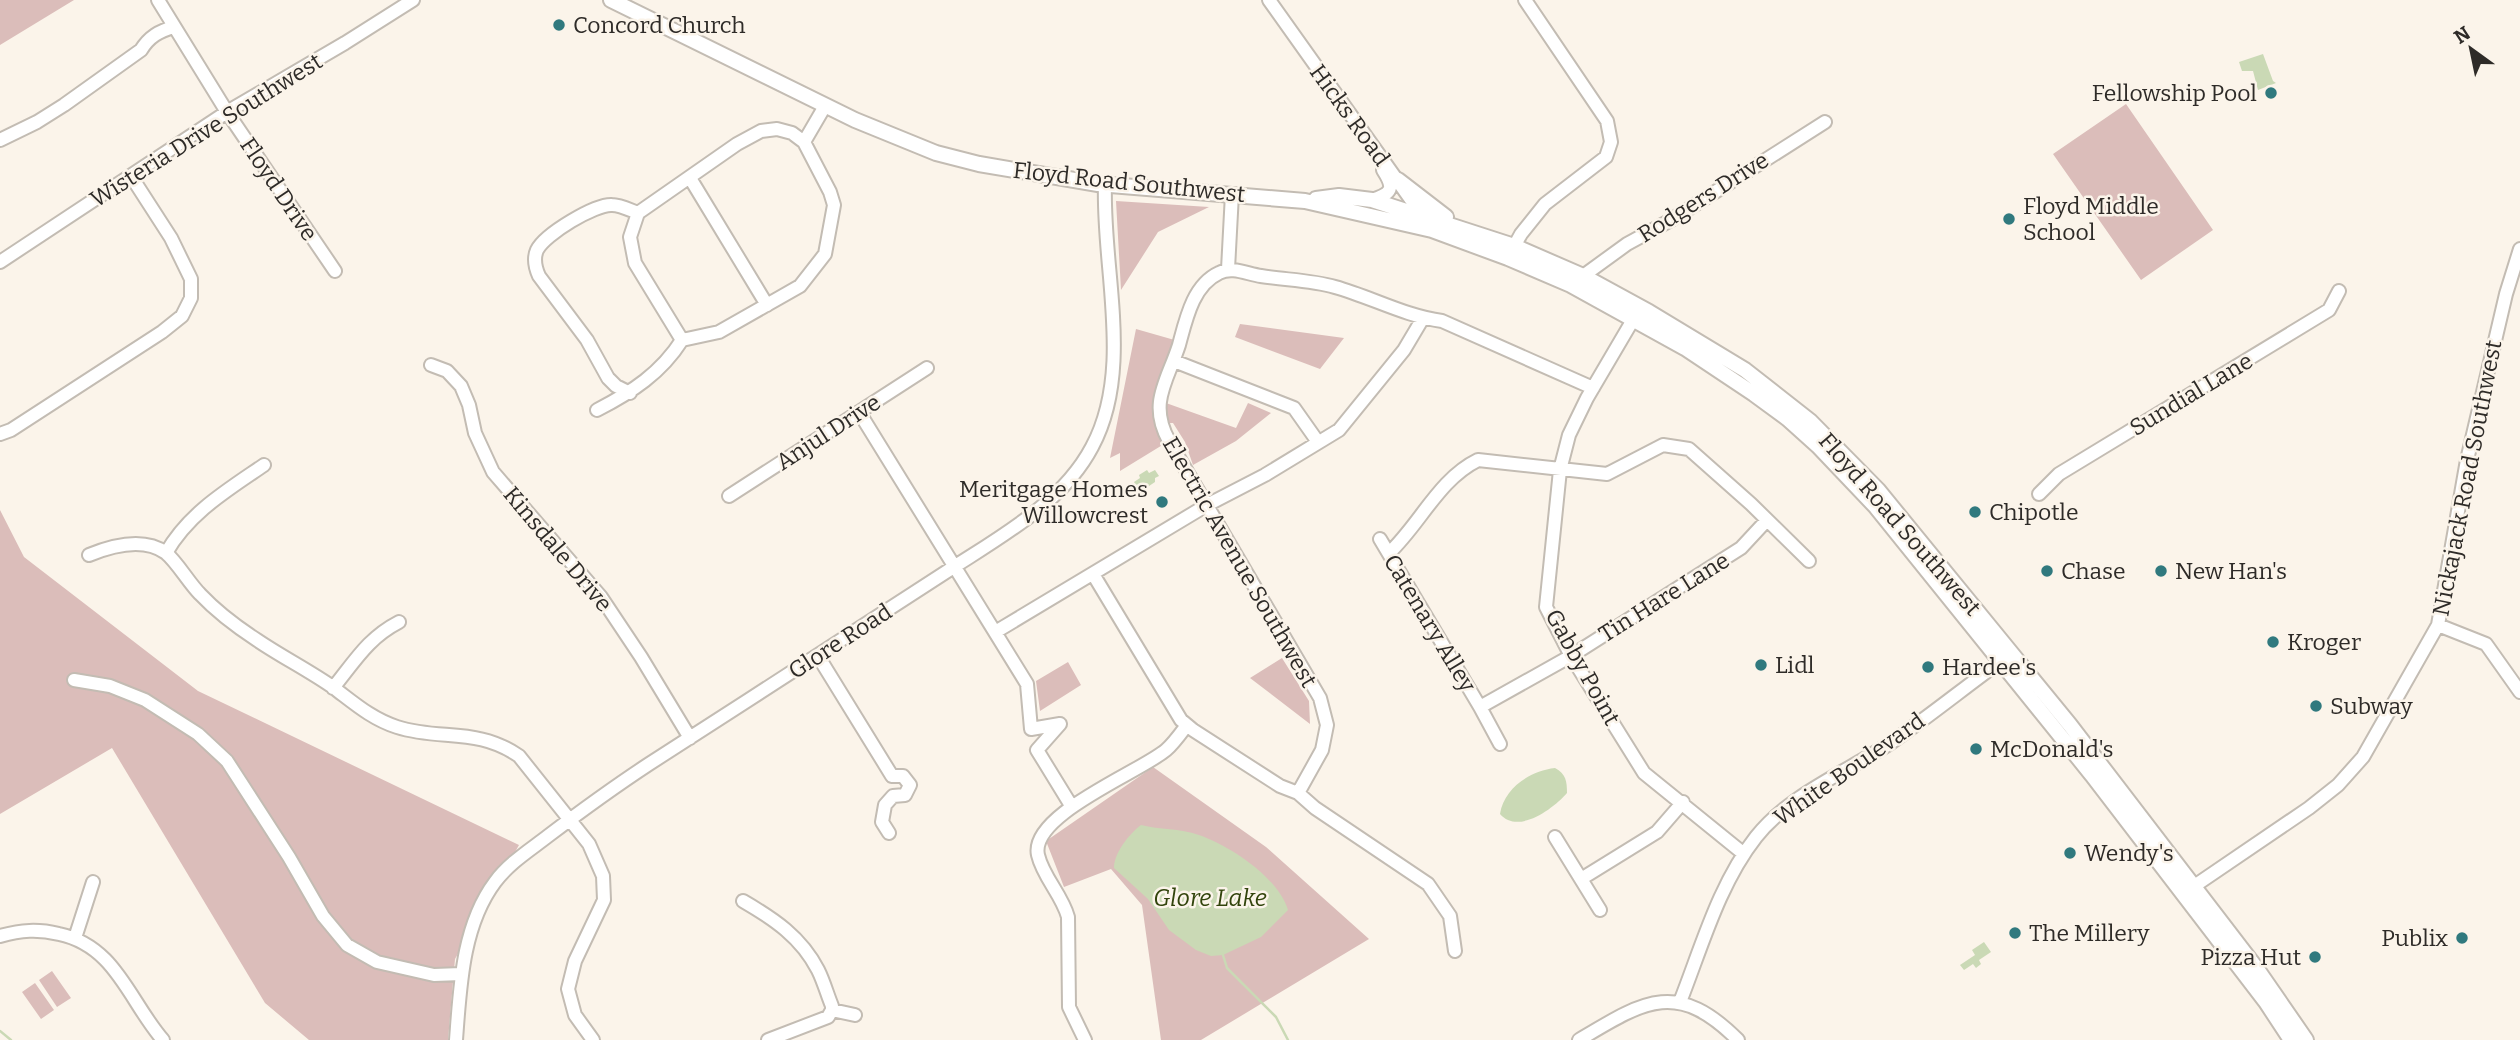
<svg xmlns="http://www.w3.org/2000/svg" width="2520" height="1040" font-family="Bitter,serif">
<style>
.green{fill:#dbbdba}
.water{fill:#cad9b5}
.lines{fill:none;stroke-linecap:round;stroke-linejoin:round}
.stream{stroke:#cad9b5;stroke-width:2.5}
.minor-casing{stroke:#c3bcb3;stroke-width:16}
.major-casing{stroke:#c3bcb3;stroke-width:18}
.minor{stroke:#fff;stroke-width:12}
.major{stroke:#fff;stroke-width:14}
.poi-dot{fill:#30797e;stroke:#fbf4ea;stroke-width:2.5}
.labels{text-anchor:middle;stroke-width:5;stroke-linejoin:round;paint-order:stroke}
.poi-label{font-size:23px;fill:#2e2b28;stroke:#fbf4ea;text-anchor:start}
.street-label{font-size:23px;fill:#2e2b28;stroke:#fbf4ea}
.water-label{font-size:24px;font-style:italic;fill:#32440c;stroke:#fbf4ea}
</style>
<rect width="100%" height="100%" fill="#fbf4ea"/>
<path class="green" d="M0,0H74L0,45Z
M2126,104L2213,230L2141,280L2053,154Z
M1116,201L1209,207L1158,232L1121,290Z
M1240,324L1344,338L1320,369L1235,337Z
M1136,329L1178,341L1163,389L1169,441L1120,471V453L1110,458Z
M1166,403L1236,428L1248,403L1271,413L1236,441L1193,465L1185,442L1173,423H1167Z
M0,510L24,557L198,691L519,845L455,959L448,1040H309L265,1003L112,748L0,814Z
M1282,658L1309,701L1310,724L1250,678Z
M1068,662L1081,685L1040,711L1036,681Z
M1153,767L1266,847L1369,939L1201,1040H1161L1142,905L1111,869L1064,887L1046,841Z
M52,971L71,998L57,1007L39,980Z
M35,983L54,1010L41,1019L22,992Z"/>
<path class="water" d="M2263,54L2273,81L2276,83L2258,90L2253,71H2242L2239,62Z
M1147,470L1149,473L1155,470L1159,476L1155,478V482L1146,488L1142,486L1138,488L1134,482L1140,478L1139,475Z
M1555,768C1566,774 1567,781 1567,793C1553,809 1518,835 1500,814C1504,788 1530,771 1555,768Z
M1141,825C1160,830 1179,828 1199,835C1230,846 1278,877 1288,910L1261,937L1223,955L1211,956L1196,950L1169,930L1148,899L1114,868C1114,853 1129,834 1141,825Z
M1984,942L1991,952L1979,960L1981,964L1976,968L1973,964L1964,970L1960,965L1975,955L1972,950Z"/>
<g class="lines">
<path class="stream" d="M1223,955L1227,968L1276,1017L1288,1040
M0,1031L11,1040"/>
<g class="minor-casing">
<path id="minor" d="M158,0L227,112L335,271
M1269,0L1424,218
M777,129L792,133L804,142L830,192L834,205L825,254L800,286L719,332L682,340L635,263L630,237L638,213L737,144L761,131Z
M0,140L37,122L64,105L141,50C149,37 159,31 174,27
M804,142L825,106
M690,178L767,305
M1372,200C1392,193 1395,189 1383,170
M1510,254L1521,234L1545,204L1606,157L1611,142L1607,121L1525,0
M0,262L227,112L345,43L413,0
M1228,269L1232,194
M1583,276L1627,244L1671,220L1825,122
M1634,318L1587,398L1569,435L1560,470L1546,607L1571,656L1644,773L1744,854
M1174,361L1294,408L1318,442
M431,365L447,371L461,386L469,405L475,433L493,472L601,597L641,657L690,738
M630,393L616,386L608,378L587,340L539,276C535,267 533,259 537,250C545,234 595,204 612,205C620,205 630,210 638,213
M597,410C632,392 661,373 682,340
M859,412L1027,684L1031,729L1060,724L1037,750L1072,807
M0,434L11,430L162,332L182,316L191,298V279L171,238L131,176
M2039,494L2059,474L2329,310L2339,291
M729,496L927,368
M1380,539L1480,707L1500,744
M166,553C189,513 226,491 264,465
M1389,553C1420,524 1439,479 1478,460L1607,474L1663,445L1689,449L1751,504L1809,561
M89,555C111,546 144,537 166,553C177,562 189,583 200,594C217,612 237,627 257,640C282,657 310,671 334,688C354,703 372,719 397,727C441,741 477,727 519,756L589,844L603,876L604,900L575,961L568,989L575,1015L593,1040
M1093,574L1181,720L1193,730L1280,786L1298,793L1315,808L1428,884L1450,916L1455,951
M2438,625L2486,644L2520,692
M997,631L1207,505L1265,475L1339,430L1404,350L1423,318
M818,656L892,776
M74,680L110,686L145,700L198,734L227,761L289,857L323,916L347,945L377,962L434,975L461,974
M333,688C355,661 368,638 399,622
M1480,707L1571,656L1741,548L1767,520
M1298,793L1322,750L1327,725L1320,698L1169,441C1148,403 1167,382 1179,345C1186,319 1193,285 1219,273C1232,266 1247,274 1261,276C1285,280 1311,280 1335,287C1371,297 1405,316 1442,321L1593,388
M889,833L882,822L885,805L893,796L905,795L910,785L903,776H892
M1555,837L1600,910
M1581,879L1657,832L1683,802
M2187,891L2309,808L2338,785L2363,757L2438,625L2467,460L2506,294L2520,249
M743,901C774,919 801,937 818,970C824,982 827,994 832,1006V1010L828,1017L768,1040
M0,936C21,930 38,929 59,934C116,946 129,1001 163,1040
M75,938L93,882
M1680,1002C1702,946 1719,884 1756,837C1790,794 1847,772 1892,742C1931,715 1969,684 2008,656
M832,1010L855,1015
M456,1040C460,988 462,926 495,882C509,863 530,850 548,836C581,811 614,787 649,764C748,700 847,637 946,572C998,538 1062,504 1092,447C1134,369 1102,269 1105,185
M1085,1040L1069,1007L1068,917C1062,895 1043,877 1038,855C1029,815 1140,772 1166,750C1174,743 1181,733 1187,725
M1579,1040C1644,1001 1677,979 1738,1040"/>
</g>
<g class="major-casing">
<path id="major" d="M611,0L855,120L936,153L979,164L1098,184L1305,201L1432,230L1508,258L1571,285L1685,348L1754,394L1788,419L1818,446L1876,507L2092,775L2266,1002L2291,1040
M1398,180L1446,217
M1316,199L1339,196L1372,200L1514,246L1583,276L1649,312L1745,370L1810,421L1878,490L2070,725L2257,969L2306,1040"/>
</g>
<use href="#minor" class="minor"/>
<use href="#major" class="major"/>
</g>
<g class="poi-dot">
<circle cx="559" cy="25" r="7"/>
<circle cx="2271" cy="93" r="7"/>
<circle cx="2009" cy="219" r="7"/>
<circle cx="1162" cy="502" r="7"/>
<circle cx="1975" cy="512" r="7"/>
<circle cx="2047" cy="571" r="7"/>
<circle cx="2161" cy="571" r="7"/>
<circle cx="2273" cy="642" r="7"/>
<circle cx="1761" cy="665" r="7"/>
<circle cx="1928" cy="667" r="7"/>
<circle cx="2316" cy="706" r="7"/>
<circle cx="1976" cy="749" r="7"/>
<circle cx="2070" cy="853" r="7"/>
<circle cx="2015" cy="933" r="7"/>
<circle cx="2462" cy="938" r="7"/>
<circle cx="2315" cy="957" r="7"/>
</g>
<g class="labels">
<g class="poi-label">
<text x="573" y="33">Concord Church</text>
<text x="2257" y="101" text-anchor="end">Fellowship Pool</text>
<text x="2023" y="214">Floyd Middle<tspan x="2023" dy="26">School</tspan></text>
<text x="1148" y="497" text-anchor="end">Meritgage Homes<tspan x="1148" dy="26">Willowcrest</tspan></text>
<text x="1989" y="520">Chipotle</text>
<text x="2061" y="579">Chase</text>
<text x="2175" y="579">New Han's</text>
<text x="2287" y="650">Kroger</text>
<text x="1775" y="673">Lidl</text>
<text x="1942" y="675">Hardee's</text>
<text x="2330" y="714">Subway</text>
<text x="1990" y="757">McDonald's</text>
<text x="2084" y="861">Wendy's</text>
<text x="2029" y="941">The Millery</text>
<text x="2448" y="946" text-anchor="end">Publix</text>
<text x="2301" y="965" text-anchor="end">Pizza Hut</text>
</g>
<g class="street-label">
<text transform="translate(1350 115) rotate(54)" y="8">Hicks Road</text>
<text transform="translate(206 130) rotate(-32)" y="8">Wisteria Drive Southwest</text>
<text transform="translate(1129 182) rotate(6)" y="8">Floyd Road Southwest</text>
<text transform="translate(279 189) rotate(56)" y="8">Floyd Drive</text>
<text transform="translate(1703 197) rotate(-32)" y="8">Rodgers Drive</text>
<text transform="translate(2191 394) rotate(-31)" y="8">Sundial Lane</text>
<text transform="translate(828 432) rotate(-33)" y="8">Anjul Drive</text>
<text transform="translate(2467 478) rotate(-79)" y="8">Nickajack Road Southwest</text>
<text transform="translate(1900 524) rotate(49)" y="8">Floyd Road Southwest</text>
<text transform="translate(558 549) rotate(50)" y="8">Kinsdale Drive</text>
<text transform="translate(1240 562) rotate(60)" y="8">Electric Avenue Southwest</text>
<text transform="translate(1664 597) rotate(-32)" y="8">Tin Hare Lane</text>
<text transform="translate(1430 623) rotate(59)" y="8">Catenary Alley</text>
<text transform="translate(840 641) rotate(-33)" y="8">Glore Road</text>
<text transform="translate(1583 667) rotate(61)" y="8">Gabby Point</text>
<text transform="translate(1849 769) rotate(-35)" y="8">White Boulevard</text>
</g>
<g class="water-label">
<text x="1210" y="906">Glore Lake</text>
</g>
</g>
<g transform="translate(2471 49) rotate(327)" stroke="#fbf4ea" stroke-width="5" paint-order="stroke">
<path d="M0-5L12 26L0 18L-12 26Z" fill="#2e2b28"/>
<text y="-10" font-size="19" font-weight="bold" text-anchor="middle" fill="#2e2b28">N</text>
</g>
</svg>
